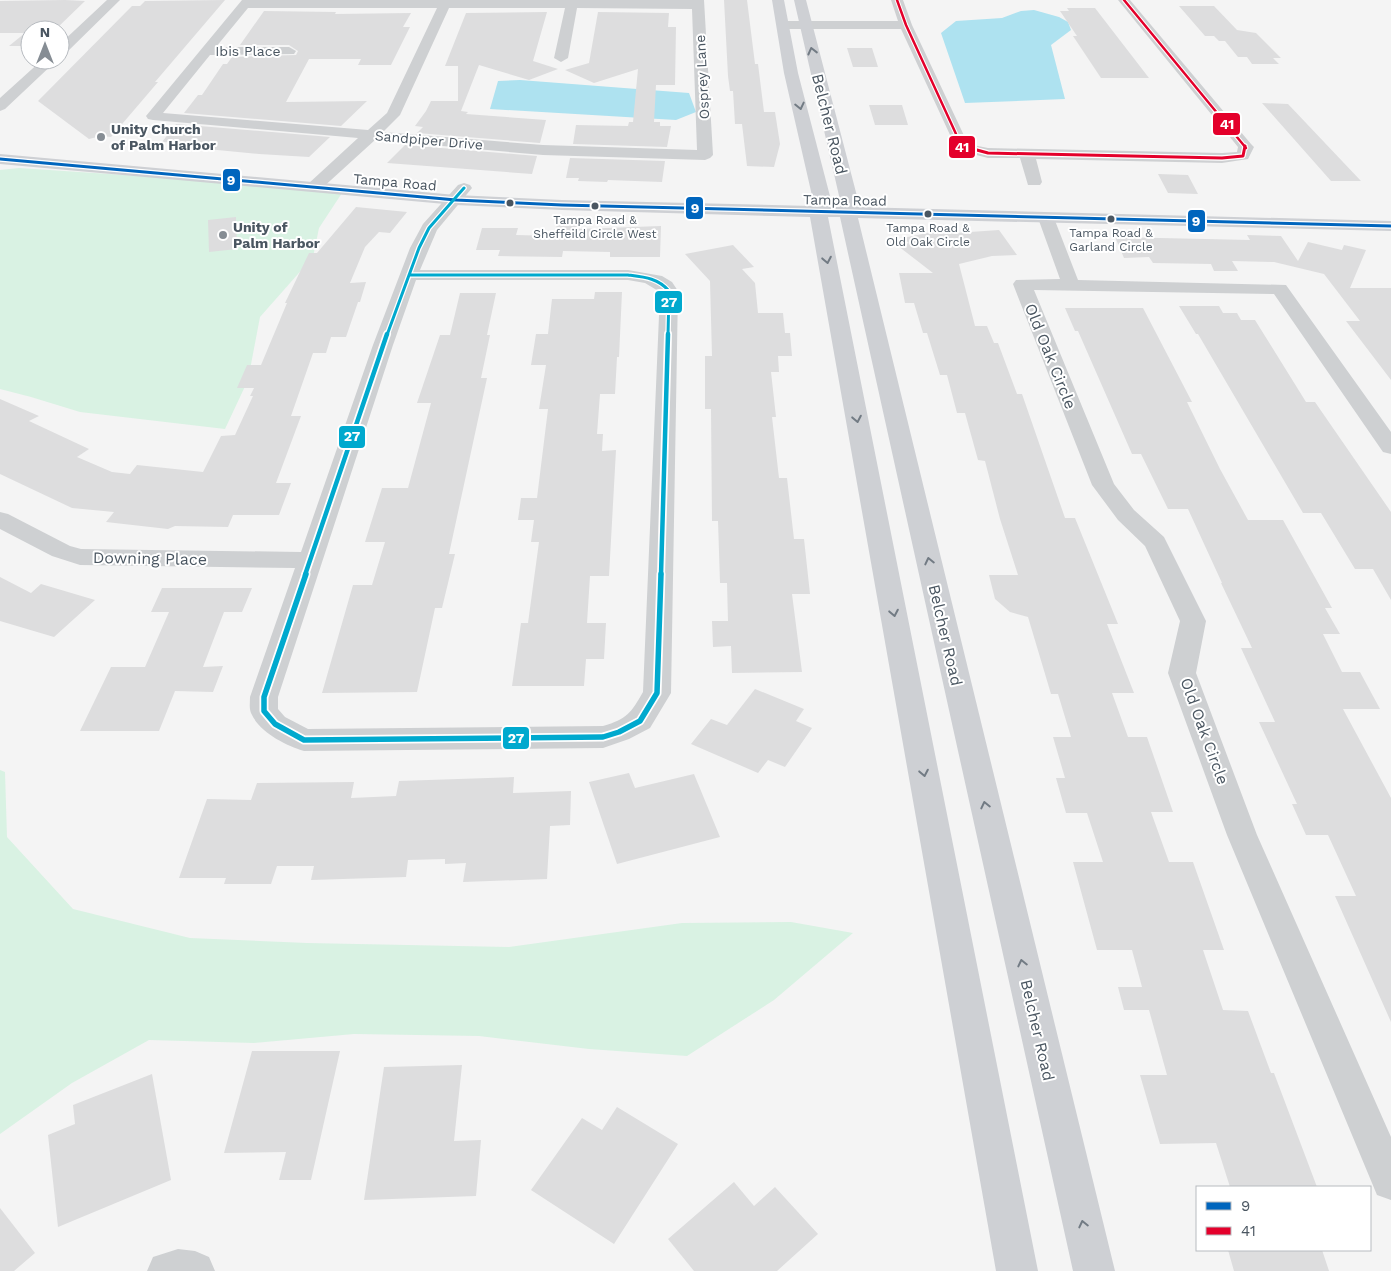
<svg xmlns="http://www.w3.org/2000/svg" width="1391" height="1271" font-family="'Work Sans',sans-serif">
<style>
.green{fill:#d9f2e3}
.water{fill:#aee2f0}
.building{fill:#ddddde}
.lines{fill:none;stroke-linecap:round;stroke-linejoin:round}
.minor{fill:#ced0d2;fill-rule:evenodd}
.tertiary{fill:#ced0d2;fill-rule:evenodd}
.secondary{fill:#ced0d4;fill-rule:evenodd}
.bus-1-casing{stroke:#fff;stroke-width:5.5}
.bus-2-far1-casing{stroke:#fff;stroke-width:4.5}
.bus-2-casing{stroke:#fff;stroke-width:5.5}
.bus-3-far2-casing{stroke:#fff;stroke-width:5.5}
.bus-3-far1-casing{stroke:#fff;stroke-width:8}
.bus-3-casing{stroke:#fff;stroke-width:9}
.bus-1{stroke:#0065bd;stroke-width:3}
.bus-2-far1{stroke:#e4002b;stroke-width:2.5}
.bus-2{stroke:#e4002b;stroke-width:3}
.bus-3-far2{stroke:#00a9ce;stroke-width:3}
.bus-3-far1{stroke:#00a9ce;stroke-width:4.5}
.bus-3{stroke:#00a9ce;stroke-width:5.5}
.oneway{stroke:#727b84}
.poi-dot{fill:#868d94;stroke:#fff;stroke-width:2}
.bus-dot{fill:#4a5661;stroke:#fff;stroke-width:2}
.labels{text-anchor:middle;stroke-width:4;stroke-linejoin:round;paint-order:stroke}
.far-bus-label{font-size:12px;fill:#4a5661;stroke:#fff}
.far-street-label{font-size:14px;fill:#4a5661;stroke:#fff}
.far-poi-label{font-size:14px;font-weight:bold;fill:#4a5661;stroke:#fff;text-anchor:start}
.street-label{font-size:16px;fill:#4a5661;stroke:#fff}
.line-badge{stroke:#fff;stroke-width:2}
.badge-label{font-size:14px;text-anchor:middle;font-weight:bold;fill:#fff}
</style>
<rect width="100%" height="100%" fill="#f4f4f4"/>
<path class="green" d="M19,168L215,181L342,193L319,228L313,257L260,317L248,380L225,429L80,412L31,397L0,389V170Z
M0,770L5,772L7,837L73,909L190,938L307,943L509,947L682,923L791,922L853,933L774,1000L687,1056L589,1049L479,1036L354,1034L254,1043L149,1040L72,1083L0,1134Z"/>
<path class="water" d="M1034,10L1059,17L1068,22L1071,30L1051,45L1065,99L965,103L941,33L956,21L1002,18L1021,11Z
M520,80L689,93L696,112L676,120L490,109L498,81Z"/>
<path class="building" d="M65,0L85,1L55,30H30V46H9L25,33H0V1Z
M225,0L155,82H158L111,137L101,136L89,139L38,101L132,6H140L145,1Z
M724,0H747L755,64H758L764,112H775L780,144L774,167L747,166L742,124H735L733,91H730L728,76Z
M1179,6H1214L1237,30L1256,33L1281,58H1273L1279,64H1252L1247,57H1238L1225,41H1219L1214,36H1205Z
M1067,8H1095L1149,78H1101L1073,36H1077L1060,11H1069Z
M264,11L336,12L335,14L411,13L403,27H410L391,65H358L361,59H309L286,102L367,101L341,126L184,113L198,95H202L223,64H227L232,57L296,55L298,51L289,45H240Z
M547,12L533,61L558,69L529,80L479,65L461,111L468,112L466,114L546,120L540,143L417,133L423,127L415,126L426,111L431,101H458V66H445L466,13Z
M598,12L669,13L668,27H676L675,85H656L654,122H660V126H671L667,147L573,144L576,125L628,126L629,122H633L638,69L594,83L565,70L589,63Z
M847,48H872L878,67H853Z
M1262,103L1288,104L1361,181H1331Z
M869,105H902L908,125H875Z
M176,124L330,137L309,157L259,154L176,146L180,143L162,142Z
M405,145L537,156L532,174L387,163Z
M570,158L665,161L662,182L608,180L607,182L578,181L579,178H566Z
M1158,174L1188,175L1198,194L1168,193Z
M356,207L407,212L390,233L379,232L365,247L350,283L366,282L360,302H358L346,337H331L326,353H313L291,416H301L276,483H291L279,515H233L228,527L175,526L168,529L106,522L114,512L72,508L0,474V399L39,416L29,421L89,449L77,457L112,472L130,474L137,465L203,472L221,436L235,435L253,396H250L254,388H237L247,365H261L287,303H285L309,253H317Z
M236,217L237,249L209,252L208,220Z
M557,223H579L578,229L661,226L660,257H610V252L563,251L562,257L498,256L500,250H476L482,228H518L516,235L555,236Z
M999,230L1017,255L992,256L959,264L975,326H987L994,343H998L1017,394H1022L1065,518H1075L1118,624H1107L1134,693H1112L1128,737H1147L1173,812H1151L1169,862H1193L1224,950H1203L1223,1010L1248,1011L1271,1073H1274L1317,1187H1230L1216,1143L1160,1144L1140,1075H1167L1149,1010H1124L1118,987H1142L1132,950H1097L1073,862H1103L1087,813H1066L1056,778H1065L1053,737H1071L1058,694H1051L1028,617L1010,612L995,599L989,575H1018L1000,519L985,461L978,460L965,413H957L947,375H940L927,333H923L914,303H905L899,273H933L898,246L909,243L903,238L937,231L941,234Z
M1247,235L1281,236L1298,261L1308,242L1342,250L1344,245L1366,250L1350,288H1391V380L1346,321H1360L1324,274L1274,262L1232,261L1238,271H1214L1211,264L1153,263L1149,257L1124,258L1115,237L1250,240Z
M733,245L754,267L742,269L755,283L758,313H783L785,333H790L792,356H778L779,372H771L776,417H772L779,478H787L794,539H804L810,594H792L802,672L732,673L731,646L713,647L712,621H728L727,583H720L718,521H712L711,409H705V356H712L710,281L685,254Z
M595,292H622L619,357H617L615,394H600L597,434H603L602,451L616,450L609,576H590L587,623H606L604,659H586L584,686H512L521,623H528L539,542H531L534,520H518L521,498H537L548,409H539L546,365H531L536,334H548L552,299H594Z
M460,293H496L487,335H490L481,378H487L449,554H455L442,608H435L417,692L322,693L353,585H372L385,542H365L382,488H408L431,403H417L440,335H450Z
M1179,306H1219L1223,313H1237L1241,320H1255L1306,402H1315L1391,512V600L1373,569H1355L1321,513H1303L1198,334H1196Z
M1065,308H1143L1192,402H1187L1220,469L1248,520H1283L1332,608H1325L1340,634H1323L1342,672H1360L1380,709H1343L1391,798V1022L1335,896H1356L1328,835H1306L1292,804H1297L1259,722H1275L1241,648H1252L1221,583H1222L1188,509H1168L1141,454H1132L1078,331H1075Z
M0,577L31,593L41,584L95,600L54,637L0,621Z
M162,588H252L242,612H224L203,667L223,666L213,692L175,691L159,731H80L111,667H145L169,612H151Z
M755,689L804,709L796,721L812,728L785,767L768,760L758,773L691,744L711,719L727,725Z
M629,773L635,788L694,774L720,837L617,864L589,782Z
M514,777L513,793L571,791L570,825L550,826L547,879L463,882L466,863L445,864V859L408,860L406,877L311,880L314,866H277L271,884H224L226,878H179L207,799L251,800L257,783L354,782L351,798L396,796L399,781Z
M252,1051H340L311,1180H279L286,1152L224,1153Z
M462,1065L454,1141L481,1140L476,1196L364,1200L384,1067Z
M152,1074L171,1180L58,1227L48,1135L75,1124L73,1105Z
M617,1107L678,1144L614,1244L531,1190L582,1118L602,1130Z
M734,1182L754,1206L775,1187L818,1234L777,1271H694L668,1239Z
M0,1208L35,1253L14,1271H0Z
M1228,1250H1322L1329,1271H1234Z"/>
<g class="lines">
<path class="minor" d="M242,0H704L713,155L710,158L705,160L543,155L375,140L320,190H308L306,187L308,184L358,138L153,120L148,119L146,116ZM248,8H437L387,113L368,130L163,113L210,55L294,54L296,51L289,47H216ZM449,8H565L554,58L561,62L568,58L577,8L692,9L697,150L543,145L383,132L400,115Z
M891,0H903L912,25L968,144L988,148L1222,153L1237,152L1238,147L1118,0H1130L1251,144L1254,147L1248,159L1222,163L1036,159L1042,182L1040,185H1028L1020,158H988L957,150L901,29H783L777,25L783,21H898Z
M464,183L470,185L472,188L437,230L420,270H628L662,276L672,282L678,291L671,693L650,728L629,739L603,748L304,751C285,745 259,732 251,713C249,708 250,702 250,697L295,568L80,565L52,556L0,529V512L8,514L70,546L81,549L301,552L373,345L410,248L423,224L458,185ZM416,280H628L645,283L660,292L643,692C631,713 627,719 603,726L308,729L285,717L278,709V697L393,345Z
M1046,213L1052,214L1054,218L1078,280L1286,285L1391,432V454L1383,452L1274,294L1034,290L1114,484L1134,510L1164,537L1206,621L1196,673L1257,835L1391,1137V1200L1377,1195L1227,835L1168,673L1180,621L1145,546L1118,520L1092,485L1013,284L1016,280L1060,279L1038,218L1040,214Z
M178,1249L195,1251L209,1257L215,1271H147L153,1257Z"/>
<path class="tertiary" d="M107,0H120L65,54L60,55V44Z
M42,60H57L5,109L0,111V98Z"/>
<path class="secondary" d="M772,0H784L798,73L831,200L829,207H840V200L794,0H806L858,200L857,207L1391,221V231L858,218L1115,1271H1073L840,217H828L1038,1271H996L810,217L562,210L456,205L0,164V154L456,195L562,200L811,206L813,200L784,73Z"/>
<g class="bus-1-casing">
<path id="bus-1" d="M0,159L456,200L562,205L1391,226"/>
</g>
<g class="bus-2-far1-casing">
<path id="bus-2-far1" d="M897,0L906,25L962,147L964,148
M1124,0L1246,148"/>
</g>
<g class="bus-2-casing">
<path id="bus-2" d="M962,146L988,153L1222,158L1243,156L1245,146"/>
</g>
<g class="bus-3-far2-casing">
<path id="bus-3-far2" d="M409,275H628C644,277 658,278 669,291L668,335
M387,335L419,248L429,228L464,188"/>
</g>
<g class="bus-3-far1-casing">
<path id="bus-3-far1" d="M305,575L387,334
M661,575L668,334"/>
</g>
<g class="bus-3-casing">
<path id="bus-3" d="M306,574L264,697V711L275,724L304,740L603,737L619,732L640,721L657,693L661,574"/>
</g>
<use href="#bus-1" class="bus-1"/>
<use href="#bus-2-far1" class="bus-2-far1"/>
<use href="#bus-2" class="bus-2"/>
<use href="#bus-3-far2" class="bus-3-far2"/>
<use href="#bus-3-far1" class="bus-3-far1"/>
<use href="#bus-3" class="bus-3"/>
</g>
<defs><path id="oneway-chevron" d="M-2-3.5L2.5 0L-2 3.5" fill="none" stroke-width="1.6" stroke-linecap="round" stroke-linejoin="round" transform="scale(1.25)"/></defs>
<g class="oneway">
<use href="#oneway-chevron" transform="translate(812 51) rotate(-104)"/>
<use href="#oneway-chevron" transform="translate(800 106) rotate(77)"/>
<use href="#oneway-chevron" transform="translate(827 260) rotate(79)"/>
<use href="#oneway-chevron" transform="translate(857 419) rotate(79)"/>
<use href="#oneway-chevron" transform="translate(929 561) rotate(-103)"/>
<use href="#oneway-chevron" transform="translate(894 613) rotate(79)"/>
<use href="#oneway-chevron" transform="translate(924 773) rotate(79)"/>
<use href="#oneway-chevron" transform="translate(985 805) rotate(-103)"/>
<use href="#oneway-chevron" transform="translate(1022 963) rotate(-103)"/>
<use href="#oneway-chevron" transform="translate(1083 1224) rotate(-103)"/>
</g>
<g class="poi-dot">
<circle cx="101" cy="137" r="5"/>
<circle cx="223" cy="235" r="5"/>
</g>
<g class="bus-dot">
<circle cx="510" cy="203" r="4.5"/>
<circle cx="595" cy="206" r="4.5"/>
<circle cx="928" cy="214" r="4.5"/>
<circle cx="1111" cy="219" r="4.5"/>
</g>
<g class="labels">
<g class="far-bus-label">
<text x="595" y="224">Tampa Road &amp;<tspan x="595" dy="14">Sheffeild Circle West</tspan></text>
<text x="928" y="232">Tampa Road &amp;<tspan x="928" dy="14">Old Oak Circle</tspan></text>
<text x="1111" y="237">Tampa Road &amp;<tspan x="1111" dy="14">Garland Circle</tspan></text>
</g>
<g class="far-street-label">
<text x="248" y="56">Ibis Place</text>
<text transform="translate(702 77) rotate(-93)" y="5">Osprey Lane</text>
<text transform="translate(429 140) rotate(5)" y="5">Sandpiper Drive</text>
<text transform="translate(395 182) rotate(5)" y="5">Tampa Road</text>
<text transform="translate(845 200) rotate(1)" y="5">Tampa Road</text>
</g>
<g class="far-poi-label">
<text x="111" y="134">Unity Church<tspan x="111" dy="16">of Palm Harbor</tspan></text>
<text x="233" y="232">Unity of<tspan x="233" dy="16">Palm Harbor</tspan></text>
</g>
<g class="street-label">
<text transform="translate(830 124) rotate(76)" y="6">Belcher Road</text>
<text transform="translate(1051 356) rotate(68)" y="6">Old Oak Circle</text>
<text transform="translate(150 558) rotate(1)" y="6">Downing Place</text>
<text transform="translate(946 635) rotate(77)" y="6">Belcher Road</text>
<text transform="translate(1205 731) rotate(70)" y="6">Old Oak Circle</text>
<text transform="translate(1038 1030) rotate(77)" y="6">Belcher Road</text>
</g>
</g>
<g class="line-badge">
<rect x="1212" y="112" width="29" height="24" rx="5" fill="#e4002b"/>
<rect x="948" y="135" width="28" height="24" rx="5" fill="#e4002b"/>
<rect x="222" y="168" width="19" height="24" rx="5" fill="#0065bd"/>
<rect x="685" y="196" width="19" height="24" rx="5" fill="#0065bd"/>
<rect x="1187" y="209" width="19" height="24" rx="5" fill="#0065bd"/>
<rect x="654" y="290" width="29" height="24" rx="5" fill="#00a9ce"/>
<rect x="338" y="425" width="28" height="24" rx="5" fill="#00a9ce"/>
<rect x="502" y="726" width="28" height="24" rx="5" fill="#00a9ce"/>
</g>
<g class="badge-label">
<text x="1227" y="129">41</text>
<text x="962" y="152">41</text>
<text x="231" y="185">9</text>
<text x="695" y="213">9</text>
<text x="1196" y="226">9</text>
<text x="669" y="307">27</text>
<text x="352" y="441">27</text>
<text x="516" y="743">27</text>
</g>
<rect x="1196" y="1186" width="175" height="65" fill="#ffffff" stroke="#b7bbc0"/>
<rect x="1206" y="1202" width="25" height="8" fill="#0065bd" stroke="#b7bbc0"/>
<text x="1241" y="1211" font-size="15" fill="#4a5661">9</text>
<rect x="1206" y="1227" width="25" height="8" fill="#e4002b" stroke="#b7bbc0"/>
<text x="1241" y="1236" font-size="15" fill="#4a5661">41</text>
<g transform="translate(45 45)"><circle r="24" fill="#ffffff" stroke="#b7bbc0"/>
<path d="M0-4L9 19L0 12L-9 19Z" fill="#868d94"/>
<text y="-8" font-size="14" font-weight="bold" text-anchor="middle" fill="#4a5661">N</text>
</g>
</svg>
